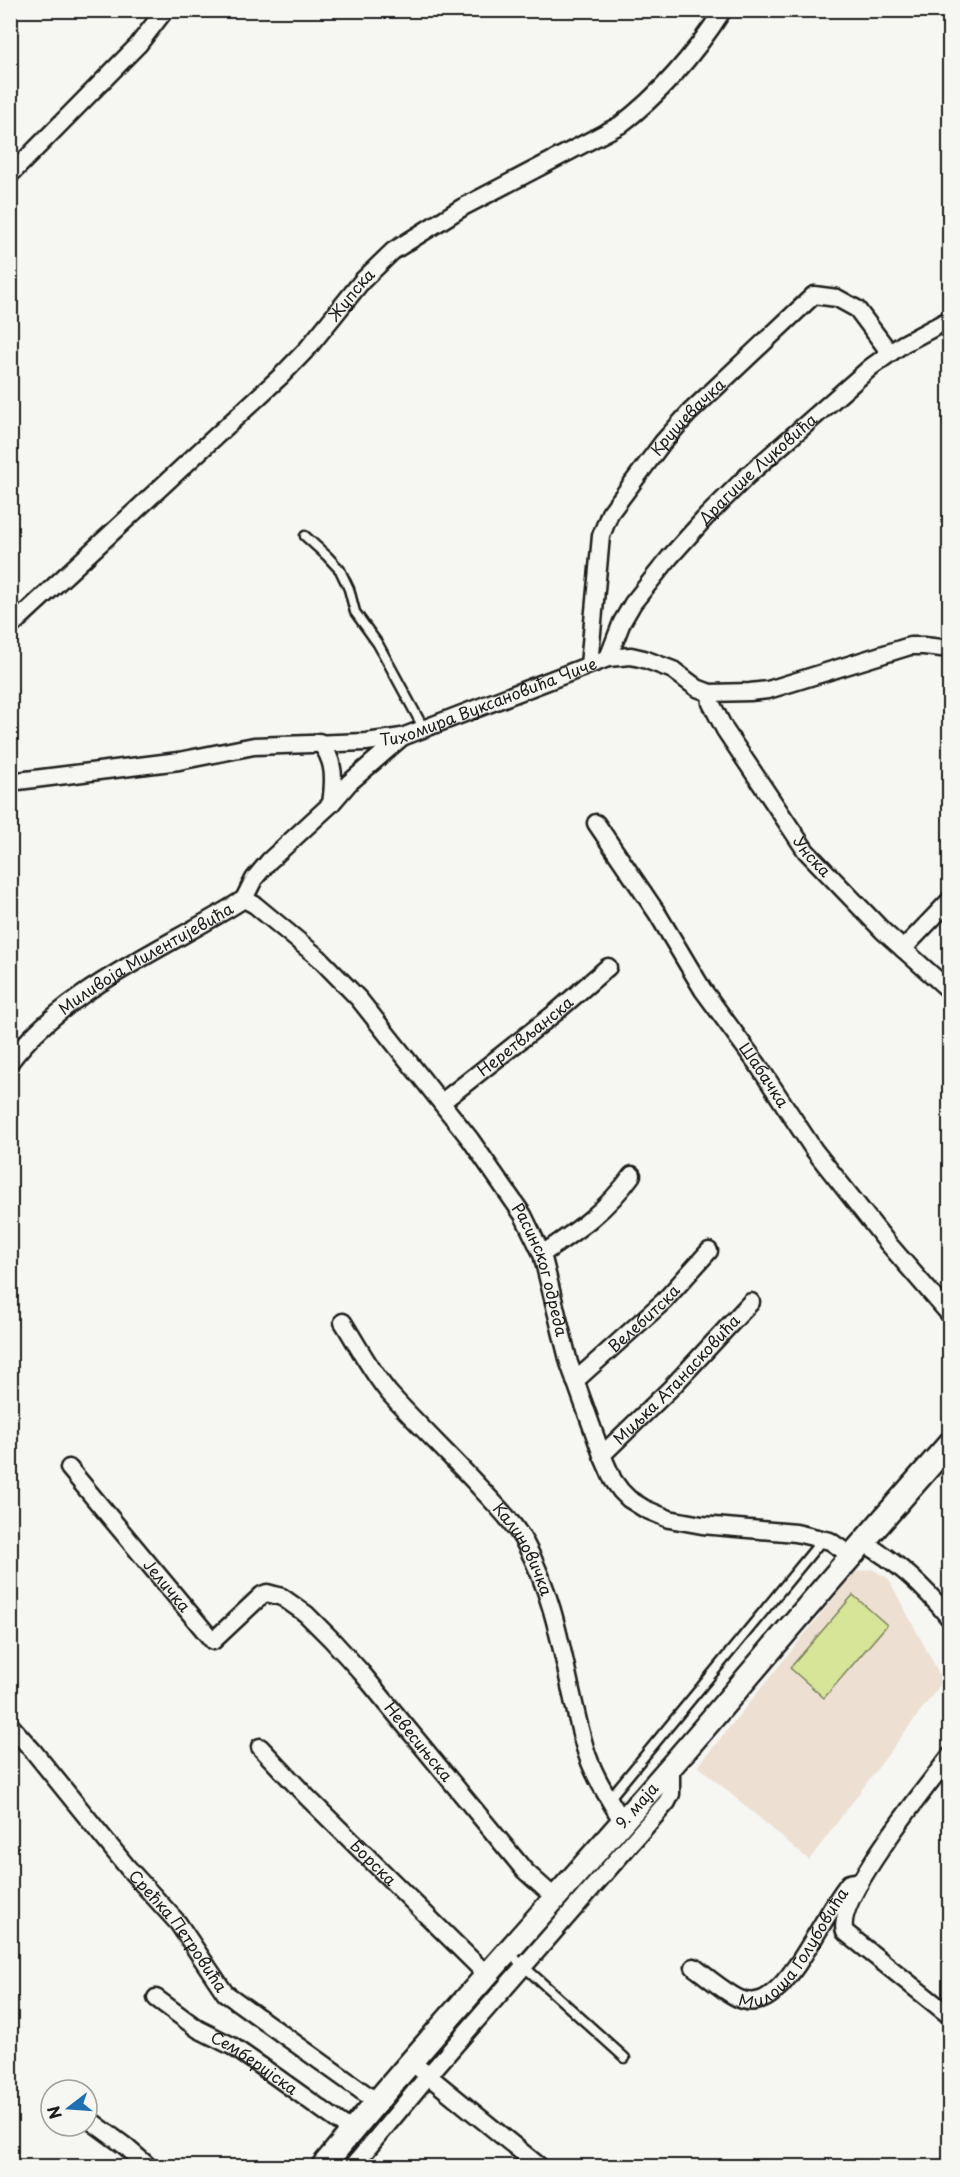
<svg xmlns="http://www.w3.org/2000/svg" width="960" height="2177" font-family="'Playpen Sans',sans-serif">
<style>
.built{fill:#ede0d3}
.green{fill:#d7e598;stroke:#7a805a;stroke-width:1.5}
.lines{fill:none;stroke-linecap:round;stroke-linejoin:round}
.service-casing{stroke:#1c1c1c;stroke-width:13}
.minor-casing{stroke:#1c1c1c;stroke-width:21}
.secondary-casing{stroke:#1c1c1c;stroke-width:27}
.service{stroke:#f6f6f2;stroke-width:8}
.minor{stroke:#f6f6f2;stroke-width:16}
.secondary{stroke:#f6f6f2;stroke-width:22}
.labels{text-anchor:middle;stroke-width:6;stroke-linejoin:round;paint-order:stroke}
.street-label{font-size:16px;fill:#1c1c1c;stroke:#f6f6f2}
</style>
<rect width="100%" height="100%" fill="#f6f6f2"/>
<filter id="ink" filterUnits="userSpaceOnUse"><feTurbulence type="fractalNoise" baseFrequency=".0167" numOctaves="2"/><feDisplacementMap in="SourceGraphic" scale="12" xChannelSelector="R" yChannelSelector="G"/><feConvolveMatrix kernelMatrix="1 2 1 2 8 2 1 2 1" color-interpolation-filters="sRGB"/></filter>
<g filter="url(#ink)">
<path class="built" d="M872,1569L888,1578L943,1681L809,1860L698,1766L855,1572Z"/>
<path class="green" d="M853,1595L887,1625L824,1698L790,1668Z"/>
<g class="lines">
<g class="service-casing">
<path id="service" d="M305,536L327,556L340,570L349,589L355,612L378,644L424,729
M609,1799L823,1539
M508,1952L625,2058"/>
</g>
<g class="minor-casing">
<g id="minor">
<path d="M10,175L138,45L165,10"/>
<path id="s1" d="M10,627L281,376L308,348L362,281L393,251L463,207L620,125C662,93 694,55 723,10"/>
<path id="s2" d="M608,658L622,622L633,603L670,557L706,517L747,476L871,367L903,344L950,319"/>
<path id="s3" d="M589,665L601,536L610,513L663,442L689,413L814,295L837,298L857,309L890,353"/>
<path id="s4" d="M710,693L711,703L725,730L806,851L883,931L950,991"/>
<path d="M319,742C336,759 334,782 331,804"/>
<path id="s5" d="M10,782L179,761L254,746L366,742L402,737L608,658L631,656L644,659L673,670L697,688L710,693L750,692L768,690L910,646H924L950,649"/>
<path id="s6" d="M596,823L657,913L703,990L758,1065L814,1150L886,1241L950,1315"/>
<path id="s7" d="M244,899L255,905L319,958L359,999L470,1139L523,1215L542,1254L569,1363L602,1455L613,1480L621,1491L629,1499L645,1509L669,1519L702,1525L796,1533L830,1541L850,1555"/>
<path d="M903,949L950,900"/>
<path id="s8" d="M10,1062C65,988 168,948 244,899L254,879L269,861L331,804L349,783L402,737"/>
<path id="s9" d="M442,1102L555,1013L608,967"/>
<path d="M542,1254C578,1230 607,1210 632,1175"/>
<path id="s10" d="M343,1322C358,1346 372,1373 390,1394C420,1427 452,1457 482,1490C497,1506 514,1523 525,1543C560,1607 565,1679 585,1748C593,1775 608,1797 622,1821"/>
<path id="s11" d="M575,1381L664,1301L709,1251"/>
<path id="s12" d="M602,1455L671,1388L751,1302"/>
<path id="s13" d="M69,1468L213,1641L262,1595L267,1593L282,1597L306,1614L331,1639L361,1672L525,1871L555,1898"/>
<path d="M862,1542C896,1561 926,1588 950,1619"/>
<path id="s14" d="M10,1725L34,1752L128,1868L178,1923L225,1993L377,2102"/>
<path id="s15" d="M260,1747L307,1797L488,1976"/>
<path d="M950,1756C929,1784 833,1901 845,1932L950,2016"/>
<path id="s16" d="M694,1967C706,1976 731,1997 743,2000C752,2003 762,2001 770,1995C800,1973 824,1914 849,1883L854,1882L860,1883"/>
<path id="s17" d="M156,1998L198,2029L232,2046L261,2066L352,2131"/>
<path d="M420,2069L539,2166"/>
<path d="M87,2118L125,2146L148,2166"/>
<path d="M353,2166L428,2076L667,1802L671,1794V1765"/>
</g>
</g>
<g class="secondary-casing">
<g id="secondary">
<path id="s18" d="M323,2166C448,2014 583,1870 711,1720C790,1627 869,1534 950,1443"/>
</g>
</g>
<use href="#service" class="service"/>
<use href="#minor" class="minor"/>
<use href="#secondary" class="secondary"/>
</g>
</g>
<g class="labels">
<g class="street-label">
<text dy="6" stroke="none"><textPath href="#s1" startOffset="477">Жупска</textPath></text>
<text dy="6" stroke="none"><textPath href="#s3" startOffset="278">Крушевачка</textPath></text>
<text dy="6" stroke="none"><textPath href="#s2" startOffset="244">Драгише Луковића</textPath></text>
<text dy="6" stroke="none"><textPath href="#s5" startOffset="488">Тихомира Вуксановића Чиче</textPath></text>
<text dy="6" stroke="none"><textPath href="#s4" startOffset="194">Унска</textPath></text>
<text dy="6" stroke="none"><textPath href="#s8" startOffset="172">Миливоја Милентијевића</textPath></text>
<text dy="6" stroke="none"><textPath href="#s9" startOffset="106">Неретвљанска</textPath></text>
<text dy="6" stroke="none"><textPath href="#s6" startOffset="303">Шабачка</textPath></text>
<text dy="6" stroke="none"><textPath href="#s7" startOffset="482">Расинског одреда</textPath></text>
<text dy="6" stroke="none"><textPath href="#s11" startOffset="93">Велебитска</textPath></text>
<text dy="6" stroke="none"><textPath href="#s12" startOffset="106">Миљка Атанасковића</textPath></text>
<text dy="6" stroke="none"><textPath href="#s10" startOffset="292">Калиновичка</textPath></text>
<text dy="6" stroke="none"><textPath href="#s13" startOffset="153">Јеличка</textPath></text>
<text dy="6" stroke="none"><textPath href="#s13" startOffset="513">Невесињска</textPath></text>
<text dy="6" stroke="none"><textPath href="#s18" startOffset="478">9. маја</textPath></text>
<text dy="6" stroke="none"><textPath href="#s15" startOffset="162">Борска</textPath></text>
<text dy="6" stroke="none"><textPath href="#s14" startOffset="266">Срећка Петровића</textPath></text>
<text dy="6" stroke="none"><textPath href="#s16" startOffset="136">Милоша Голубовића</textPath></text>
<text dy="6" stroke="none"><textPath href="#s17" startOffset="118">Семберијска</textPath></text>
</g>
</g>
<rect width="960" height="2177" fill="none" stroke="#f6f6f2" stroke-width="36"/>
<rect x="18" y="18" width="924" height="2141" fill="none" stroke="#1c1c1c" stroke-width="2" filter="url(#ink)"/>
<g transform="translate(69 2108) rotate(253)"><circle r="28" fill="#f6f6f2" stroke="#9f9f9c" stroke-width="1.5"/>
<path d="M0-4.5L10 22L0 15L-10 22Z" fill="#1f6fb2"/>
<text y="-9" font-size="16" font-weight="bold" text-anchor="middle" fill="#1c1c1c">N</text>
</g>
</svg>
